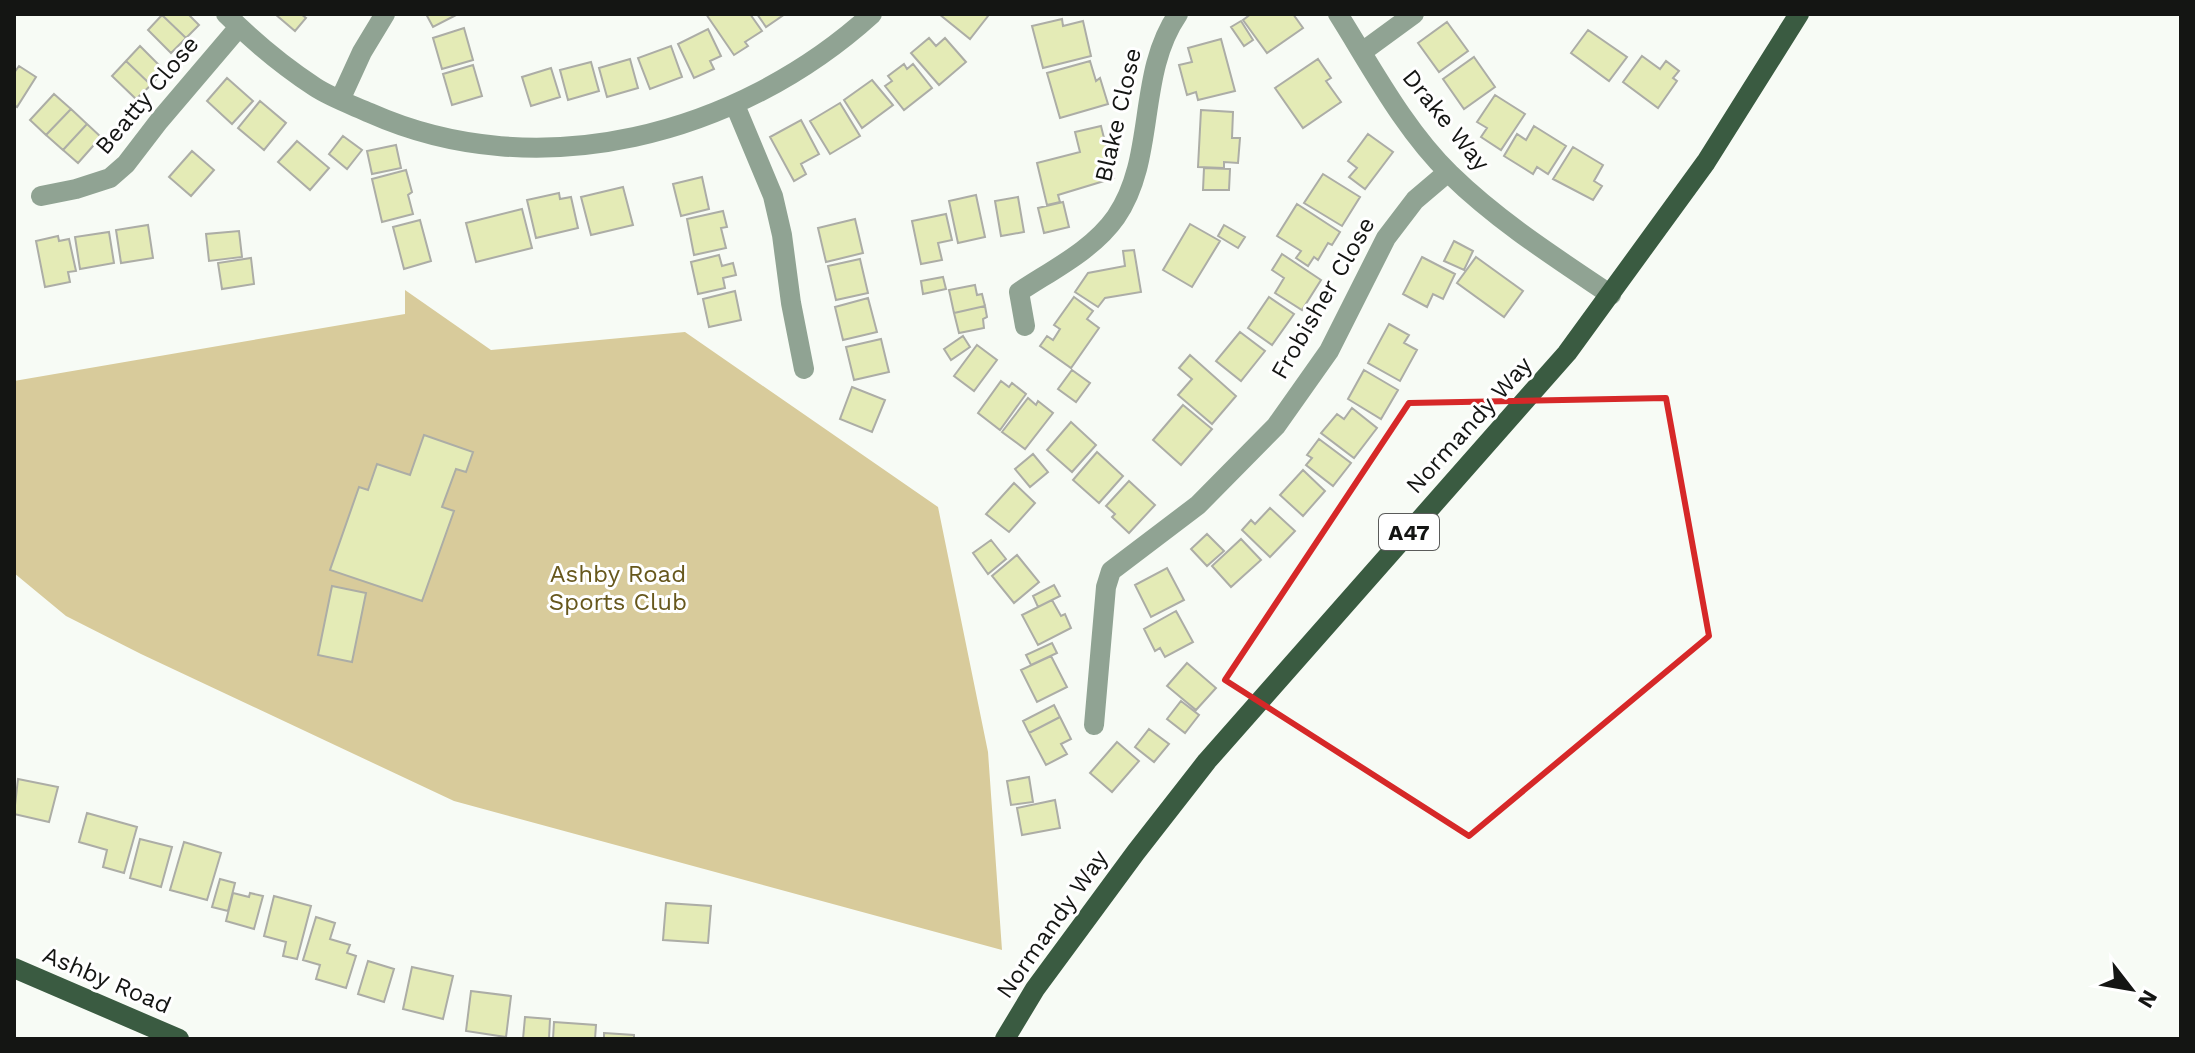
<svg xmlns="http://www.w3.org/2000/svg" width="2195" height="1053" font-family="'Work Sans',sans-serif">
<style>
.green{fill:#d8cb9b}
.building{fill:#e4ebb6;stroke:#acada6;stroke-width:2}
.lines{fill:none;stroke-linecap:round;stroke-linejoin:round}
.minor{stroke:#90a393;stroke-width:20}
.major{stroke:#3a5b41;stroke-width:20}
.marked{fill:none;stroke:#d62828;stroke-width:6;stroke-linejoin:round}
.labels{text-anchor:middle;stroke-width:6;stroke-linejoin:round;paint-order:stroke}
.shield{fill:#fff;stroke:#5a5b5a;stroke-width:2}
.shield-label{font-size:22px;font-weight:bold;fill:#141513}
.street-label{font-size:24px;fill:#141513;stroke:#fff}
.park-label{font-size:24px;fill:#66571c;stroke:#fff}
</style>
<rect width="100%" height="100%" fill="#f7fbf5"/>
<path class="green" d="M405,290L491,350L685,332L938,507L988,752L1002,950L454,801L141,654L66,616L14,573V381L405,314Z"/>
<path class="building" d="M188,14L199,25L186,38L162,15Z
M275,14H301L306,18L295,31Z
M426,14H458L433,27Z
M706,14H750L762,31L745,42L748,46L734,55Z
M757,14H785L766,27Z
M939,14H985L988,16L970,39Z
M1251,14H1293L1303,28L1267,53L1243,20Z
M162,15L186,38L171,53L148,30Z
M1062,19L1063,26L1083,21L1091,56L1043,68L1032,26Z
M1241,21L1253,40L1244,46L1231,27Z
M1447,22L1468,51L1439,72L1418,43Z
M464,28L473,60L442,69L433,38Z
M708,29L721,56L710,61L714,69L694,78L678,44Z
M1588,30L1627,57L1609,81L1571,53Z
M929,38L936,46L945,38L966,62L939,85L911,53Z
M1221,39L1235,91L1198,100L1196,92L1187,95L1179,65L1192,62L1188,48Z
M140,46L164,70L151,85L126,61Z
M671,46L682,77L650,89L638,58Z
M1642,56L1660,69L1666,61L1679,71L1673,78L1677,81L1658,108L1623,82Z
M1474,57L1495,87L1464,109L1443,79Z
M630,59L638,88L607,97L599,68Z
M1318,59L1331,78L1326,81L1341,102L1303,128L1275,88Z
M126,61L151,85L136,99L112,76Z
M1090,61L1096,81L1100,78L1108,104L1060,118L1047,73Z
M591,62L599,91L568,100L560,70Z
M904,64L907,69L913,64L932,88L904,110L885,86L892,81L888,76Z
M473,65L482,96L452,105L443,74Z
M19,66L36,77L17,107L14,105V73Z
M551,68L560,97L531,106L522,77Z
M227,78L253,101L232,124L207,101Z
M872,80L893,105L862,128L844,100Z
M54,94L71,109L46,135L30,120Z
M1495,95L1525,114L1501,150L1481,137L1487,128L1477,122Z
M260,101L286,123L264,150L238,128Z
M840,103L860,136L830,154L810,121Z
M71,109L87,124L63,150L46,135Z
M1201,110L1233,112L1232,138H1240L1238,163L1224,162V168L1198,167Z
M801,120L819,154L801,164L806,174L794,181L770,137Z
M87,124L101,137L78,163L63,150Z
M1101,126L1114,178L1058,195L1060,202L1047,205L1037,163L1080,152L1075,132Z
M1534,126L1566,146L1548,174L1537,167L1533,174L1504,156L1517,134L1526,140Z
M1368,134L1393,152L1365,189L1349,177L1357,168L1348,161Z
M343,136L362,150L347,169L329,154Z
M297,141L329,168L310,190L278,162Z
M396,145L401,168L372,174L367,151Z
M1573,147L1603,165L1594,181L1602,186L1593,200L1553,179Z
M192,151L214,170L191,196L169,177Z
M1204,168L1230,169L1229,190H1203Z
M406,170L412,192L408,195L413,214L382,222L372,179Z
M1323,174L1360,197L1342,226L1304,203Z
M702,177L709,209L681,216L673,184Z
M623,187L633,225L591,235L581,197Z
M559,193L560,199L571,197L578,228L536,238L527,200Z
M976,195L985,237L958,243L949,201Z
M1018,197L1024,232L1001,236L995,201Z
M1063,202L1069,227L1044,233L1038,208Z
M1297,204L1340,232L1332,245L1328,243L1318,260L1314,257L1308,266L1296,258L1301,251L1277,236Z
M522,209L532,248L476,262L466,223Z
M723,211L727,227L721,228L726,248L694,255L687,219Z
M946,214L952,240L938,243L942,260L921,264L912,221Z
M855,219L863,253L826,262L818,228Z
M420,220L431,261L404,269L393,227Z
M1190,224L1220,241L1192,287L1163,270Z
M148,225L153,258L121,263L116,230Z
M1224,225L1245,237L1238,248L1218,236Z
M239,231L242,257L209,261L206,234Z
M109,232L114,263L80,269L75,237Z
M58,236L59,241L69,239L76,271L68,272L70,282L45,287L36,241Z
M1454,241L1473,251L1464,270L1444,261Z
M1134,250L1141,292L1105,298L1098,307L1075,292L1088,273L1125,266L1123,251Z
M1282,254L1321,280L1302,310L1275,293L1284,278L1272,270Z
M719,255L722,266L733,263L736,275L723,278L725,288L698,294L691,262Z
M1422,257L1455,274L1443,299L1433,294L1427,307L1403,294Z
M1476,257L1523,291L1504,317L1457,283Z
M251,258L254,284L222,289L218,263Z
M860,259L868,293L836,300L828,266Z
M943,277L946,289L923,294L921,281Z
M975,285L977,295L982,294L985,306L954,313L949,290Z
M735,291L741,320L709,327L703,299Z
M1074,297L1093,311L1087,319L1099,328L1071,368L1040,346L1047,336L1053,340L1060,329L1054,325Z
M1269,297L1294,314L1272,345L1248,328Z
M868,298L877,332L843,340L835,307Z
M985,306L987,317L983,319L984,328L959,333L954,313Z
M1389,324L1409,335L1404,343L1417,350L1400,381L1368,363Z
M1240,332L1265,351L1241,381L1216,361Z
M963,336L970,347L951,360L944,349Z
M881,339L889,372L854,380L846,347Z
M977,345L997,360L974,391L954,376Z
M1190,355L1236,396L1212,424L1178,395L1192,379L1179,368Z
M1072,370L1090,383L1076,402L1058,389Z
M1364,370L1398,390L1381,419L1348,399Z
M1001,381L1009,387L1012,383L1026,394L1000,430L978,413Z
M852,387L885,400L872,432L840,419Z
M1028,398L1036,405L1038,401L1053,413L1025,449L1002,432Z
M1183,405L1212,429L1181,465L1153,440Z
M1352,408L1377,428L1354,458L1321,433L1337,414L1344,419Z
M1071,422L1096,445L1072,472L1047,450Z
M424,435L473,452L466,472L456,469L442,507L454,511L422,601L330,570L359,487L368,490L377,464L410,475Z
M1319,439L1351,463L1333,486L1306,465L1312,458L1307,455Z
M1097,452L1123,476L1099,503L1073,480Z
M1033,454L1048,472L1030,487L1015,469Z
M1303,470L1325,491L1303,516L1280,495Z
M1129,481L1155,505L1129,533L1112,517L1115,514L1106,506Z
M1014,483L1035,503L1009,532L986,514Z
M1270,508L1295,531L1270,557L1242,530L1251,520L1255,524Z
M1207,534L1224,551L1207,566L1191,549Z
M1241,539L1261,560L1231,587L1212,566Z
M991,540L1006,559L988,574L973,553Z
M1017,555L1039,582L1014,603L992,576Z
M1167,568L1184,600L1151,617L1135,585Z
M1054,585L1060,596L1038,607L1033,596Z
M332,586L366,593L352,662L318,655Z
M1052,600L1061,616L1065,614L1071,628L1038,645L1022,615Z
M1176,611L1193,642L1165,657L1160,648L1155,651L1144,629Z
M1052,643L1057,653L1031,665L1026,655Z
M1051,656L1067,687L1037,702L1021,670Z
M1187,663L1216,688L1196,710L1167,686Z
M1181,701L1199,715L1185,733L1167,719Z
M1054,705L1060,717L1029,733L1023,721Z
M1060,717L1071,739L1061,744L1067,754L1046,765L1029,733Z
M1149,729L1169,744L1154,762L1135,747Z
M1117,742L1139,761L1112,792L1090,773Z
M1029,777L1033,802L1011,805L1007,781Z
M18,779L58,787L49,822L14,814Z
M1055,800L1060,828L1022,835L1017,808Z
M87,813L137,827L124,873L103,867L107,850L79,842Z
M140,839L172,847L161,887L130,878Z
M184,842L221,853L207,900L170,890Z
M220,879L235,883L228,911L212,907Z
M233,893L249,897L250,893L263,896L254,929L226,921Z
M274,896L311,906L297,959L283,956L286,942L264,936Z
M666,903L711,906L708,943L663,940Z
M316,917L335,923L330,939L350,945L347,953L356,956L346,988L316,979L320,965L303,960Z
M368,961L394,969L384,1002L358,994Z
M412,967L453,976L443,1019L403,1009Z
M471,991L511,996L506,1037L466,1031Z
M525,1017L550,1019L549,1039H523Z
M554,1022L596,1025L595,1039H553Z
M604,1033L634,1035V1039H604Z"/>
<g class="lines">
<path class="minor" d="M226,14C253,41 283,66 315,87C332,98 352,105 370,113C538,188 739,135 872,14
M1338,14C1372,68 1404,129 1450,174C1498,221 1556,258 1611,295
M1362,52L1414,14
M340,100L362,52L385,14
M735,105L773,196L782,235L791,303L804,369
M41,196L76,189L110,178L126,164L159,121L239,27
M1025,326L1019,292C1052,270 1093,250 1116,217C1157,157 1136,75 1178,14
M1094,725L1106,587L1111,571L1198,505L1276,426L1329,351L1386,238L1415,200L1448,172"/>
<path class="major" d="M14,968L179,1039
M1005,1039L1035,989L1136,852L1207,761L1567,353L1706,162L1799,14"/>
</g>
<path class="marked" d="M1666,398L1709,636L1469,836L1225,680L1409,403Z"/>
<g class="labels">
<rect class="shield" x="1379" y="514" width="60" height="36" rx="6"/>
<g class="shield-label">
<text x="1409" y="540">A47</text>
</g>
<g class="street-label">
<text transform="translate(147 95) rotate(-50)" y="8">Beatty Close</text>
<text transform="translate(1118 115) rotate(-77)" y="8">Blake Close</text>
<text transform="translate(1446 120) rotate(51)" y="8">Drake Way</text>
<text transform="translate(1323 298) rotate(-60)" y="8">Frobisher Close</text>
<text transform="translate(1469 425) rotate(-48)" y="8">Normandy Way</text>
<text transform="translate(1052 924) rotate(-55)" y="8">Normandy Way</text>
<text transform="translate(107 980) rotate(23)" y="8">Ashby Road</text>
</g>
<g class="park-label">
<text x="618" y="582">Ashby Road<tspan x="618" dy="28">Sports Club</tspan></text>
</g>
</g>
<rect width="2195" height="1053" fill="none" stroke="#141513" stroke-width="32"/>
<g transform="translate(2131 989) rotate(121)" stroke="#ffffff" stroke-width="6" paint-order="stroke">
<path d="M0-6L14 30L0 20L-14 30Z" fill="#141513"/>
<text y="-12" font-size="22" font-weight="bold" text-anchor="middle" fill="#141513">N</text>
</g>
</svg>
